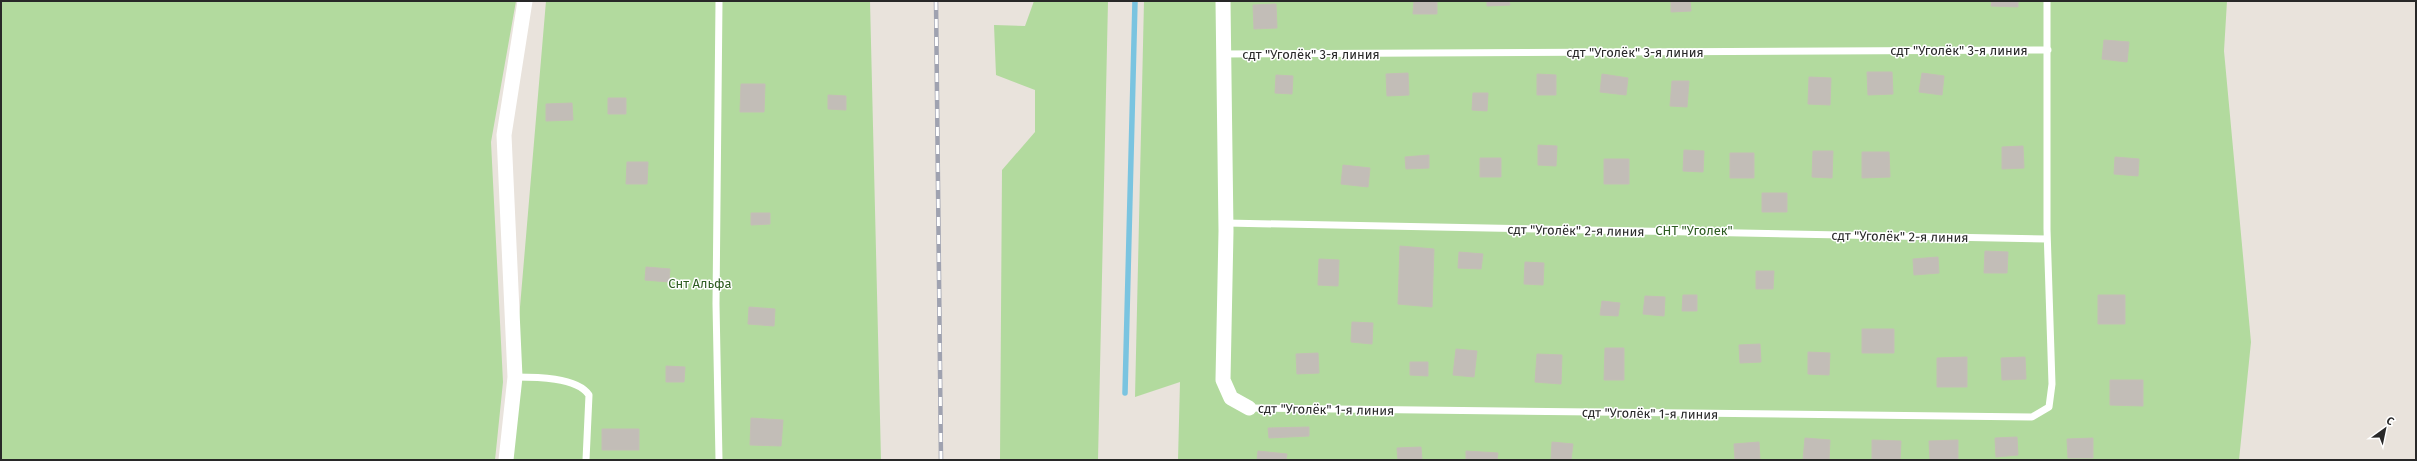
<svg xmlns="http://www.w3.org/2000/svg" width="2417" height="461" font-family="'Fira Sans',sans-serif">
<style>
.green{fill:#b2da9e}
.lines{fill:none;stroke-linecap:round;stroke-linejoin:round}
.stream{stroke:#7ac4e0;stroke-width:5.5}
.building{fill:#c2bdb7;stroke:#c4bfb6}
.service{stroke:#fff;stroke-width:7}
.minor{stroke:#fff;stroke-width:15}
.rail-casing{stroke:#9fa2b0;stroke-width:4.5}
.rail{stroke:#fff;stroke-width:3;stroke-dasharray:9;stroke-linecap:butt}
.labels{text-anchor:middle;stroke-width:3;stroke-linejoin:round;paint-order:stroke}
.street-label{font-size:13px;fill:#282828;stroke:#fff}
.park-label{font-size:13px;fill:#2d5c21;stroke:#fff}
</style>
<rect width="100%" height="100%" fill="#e9e3dc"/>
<path class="green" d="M1,1H516L491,142L503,382L495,460H1Z
M546,1H870L881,460H507Z
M1034,1H1108L1098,460H1000L1002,170L1035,132V90L996,75L994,25L1025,26Z
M1144,1H2227L2224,51L2251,342L2239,460H1178L1180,382L1135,397Z"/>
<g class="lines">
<path class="stream" d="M1125,393L1135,1"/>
</g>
<path class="building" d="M1414,1H1437V14H1413Z
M1487,1H1509L1510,5L1487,6Z
M1671,1H1690L1691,11L1671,12Z
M1992,1H2018V7L1991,6Z
M1276,4L1277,28L1254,29L1253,5Z
M2104,40L2129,42L2127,62L2102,59Z
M1867,72H1892L1893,94L1868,95Z
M1408,73L1409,95L1387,96L1386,74Z
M1922,73L1944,76L1942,95L1919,92Z
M1537,74L1556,75V95H1537Z
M1602,74L1628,78L1626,95L1600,92Z
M1276,75L1293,76L1292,94L1275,93Z
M1809,77L1831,78L1830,105L1808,104Z
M1672,81H1689L1687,107L1670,106Z
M741,84H765L764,112H740Z
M1473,93H1488L1487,111L1472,110Z
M828,95L846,96V110L828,109Z
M608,98H626V114H608Z
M572,103L573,120L546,121V104Z
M1538,145L1557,146L1556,166L1538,165Z
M2023,146L2024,168L2002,169V147Z
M1684,150L1704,151L1703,172L1683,171Z
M1813,151H1833L1832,178L1812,177Z
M1862,152H1889L1890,177L1862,178Z
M1730,153H1754V178H1730Z
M1429,155V168L1406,169L1405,157Z
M2115,157L2139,159L2138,176L2114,174Z
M1480,158H1501V177H1480Z
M1604,159H1629V184H1604Z
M627,162H648L647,184H626Z
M1343,165L1370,168L1368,187L1341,184Z
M1762,193H1787V212H1762Z
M751,213H770V224L751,225Z
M1400,246L1434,249L1432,307L1398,304Z
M1985,251L2008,252L2007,273H1984Z
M1459,252L1483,254L1481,269L1458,268Z
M1938,257L1939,273L1914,275L1913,259Z
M1319,259L1339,260L1338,286L1318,285Z
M1525,262L1544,263L1543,285L1524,284Z
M646,267L670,269L669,282L645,280Z
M1756,271H1774L1773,289H1756Z
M1683,295H1697V311H1682Z
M2098,295H2125V324H2098Z
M1645,296L1665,297L1664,316L1643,314Z
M1602,301L1620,303L1618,316L1600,315Z
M749,307L775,309L774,326L748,324Z
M1352,322L1373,323L1372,344L1351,342Z
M1862,329H1894V353H1862Z
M1760,344L1761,362L1740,363L1739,345Z
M1605,348H1624V380H1604Z
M1456,349L1477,351L1474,377L1453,375Z
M1808,352L1830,353L1829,375L1808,374Z
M1318,353L1319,373L1297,374L1296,354Z
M1537,354L1562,355L1561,384L1535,382Z
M1967,357V387H1937V358Z
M2025,357L2026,379L2002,380L2001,358Z
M1410,362H1428V376L1410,375Z
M666,366L685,367L684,382H666Z
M2110,380H2143V406L2110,405Z
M751,418L783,420L781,446L750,445Z
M1309,427V436L1269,438L1268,428Z
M602,429H639V450H602Z
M2017,437L2018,455L1996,457L1995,438Z
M1805,438L1830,440L1829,460H1803Z
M2093,438V458H2068L2067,439Z
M1872,440L1901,441L1900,460H1872Z
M1958,440V460H1930L1929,441Z
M1552,442L1573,444L1571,460H1551Z
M1759,442L1760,460H1735L1734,444Z
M1421,447L1422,460H1398L1397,448Z
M1258,451L1287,454L1286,460H1257Z
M1466,451L1498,453L1497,460H1466Z"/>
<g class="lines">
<path class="service" d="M1223,54L2048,50
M1226,223L2047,239
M515,377C535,377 577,377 589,395L586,460
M1249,408L2032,417L2049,407L2052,384L2047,229V1
M719,460L716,304L719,1"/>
<path class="minor" d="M1223,1L1226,231L1223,380L1231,398L1249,408
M506,460L515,377L504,135L525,1"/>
<g class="rail-casing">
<path id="rail" d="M936,1L941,460"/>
</g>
<use href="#rail" class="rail"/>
</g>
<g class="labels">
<g class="street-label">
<text x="1959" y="55">сдт "Уголёк" 3-я линия</text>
<text x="1635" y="57">сдт "Уголёк" 3-я линия</text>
<text x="1311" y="59">сдт "Уголёк" 3-я линия</text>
<text transform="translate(1576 230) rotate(1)" y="5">сдт "Уголёк" 2-я линия</text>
<text transform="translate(1900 236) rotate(1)" y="5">сдт "Уголёк" 2-я линия</text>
<text transform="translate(1326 409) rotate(1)" y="5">сдт "Уголёк" 1-я линия</text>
<text transform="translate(1650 413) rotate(1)" y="5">сдт "Уголёк" 1-я линия</text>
</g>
<g class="park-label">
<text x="1694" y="235">СНТ "Уголек"</text>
<text x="700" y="288">Снт Альфа</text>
</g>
</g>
<rect width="2417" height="461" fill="none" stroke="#282828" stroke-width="4"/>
<g transform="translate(2385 429) rotate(33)" stroke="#ffffff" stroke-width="3" paint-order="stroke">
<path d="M0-3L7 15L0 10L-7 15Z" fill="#282828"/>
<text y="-6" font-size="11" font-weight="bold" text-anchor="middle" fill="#282828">С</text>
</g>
</svg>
